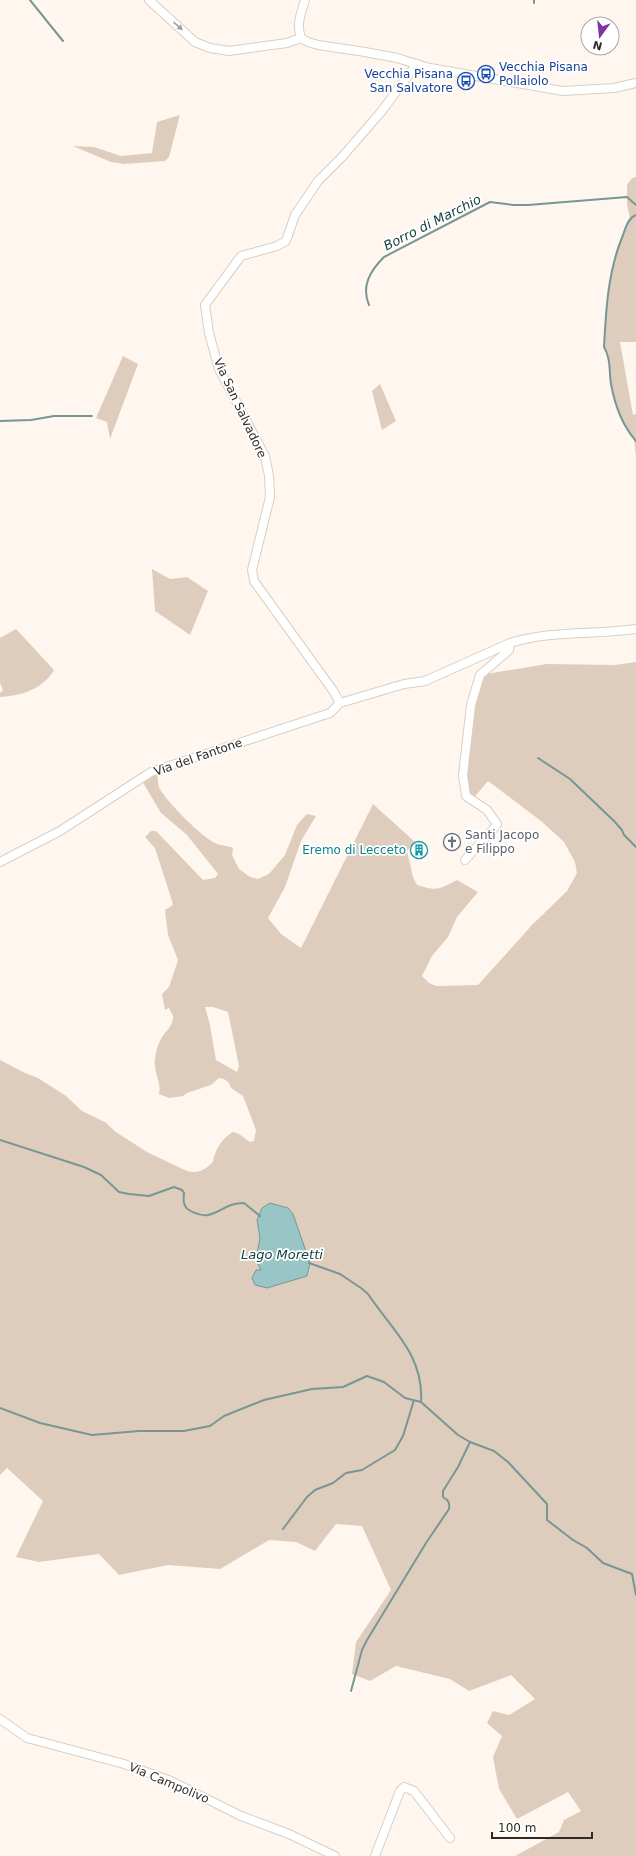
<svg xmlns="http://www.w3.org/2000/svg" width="636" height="1856" font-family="'DejaVu Sans',sans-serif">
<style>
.green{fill:#decdbc;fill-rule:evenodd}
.water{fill:#98c5c6;stroke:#789696}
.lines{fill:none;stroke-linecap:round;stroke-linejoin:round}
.stream{stroke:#789696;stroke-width:2}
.minor-casing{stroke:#dbcec2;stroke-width:10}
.minor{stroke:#fff;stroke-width:8}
.oneway{fill:#a19f9d}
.labels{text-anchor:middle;stroke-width:3.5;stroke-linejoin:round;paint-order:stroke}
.transit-label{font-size:12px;fill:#164399;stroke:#fff;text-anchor:start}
.street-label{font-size:12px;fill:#2e2925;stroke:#fff}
.worship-label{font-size:12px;fill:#5b616d;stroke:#fff;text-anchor:start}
.culture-label{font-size:12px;fill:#0d838f;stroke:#fff;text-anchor:end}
.water-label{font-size:13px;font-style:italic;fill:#164141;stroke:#fff}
</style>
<rect width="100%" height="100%" fill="#fff7ef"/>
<path class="green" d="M180,115L169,157L165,161L124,164L111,162L73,146L94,147L121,156L152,153L157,122Z
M636,177V342H620L633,415L636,414V456L634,439L622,422L618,409L611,385L608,353L604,347L610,279L616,251L630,219L627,204V185L632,178Z
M123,356L138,364L110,439L107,422L96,418Z
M380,384L396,421L382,430L372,391Z
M152,569L170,579L187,577L208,591L190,635L155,611Z
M16,629L54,670C43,689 21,696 0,697V693L3,690L0,683V638Z
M636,662V1856H515L559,1832L564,1820L581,1811L568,1792L517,1819L499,1789L493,1757L502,1736L487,1723L493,1711L509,1715L535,1699L511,1675L469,1691L450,1679L396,1666L370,1681L352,1674L356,1642L391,1590L362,1526L336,1524L315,1551L296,1542L269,1540L220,1569L168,1565L119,1575L99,1554L39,1562L16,1557L43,1501L7,1468L0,1475V1060L25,1073L38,1078L66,1096L82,1111L105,1122L116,1132L147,1152L187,1171C199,1174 204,1170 213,1162C214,1151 223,1137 233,1132L239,1134L250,1142L254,1141L256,1130L243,1096L231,1088L229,1083L224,1079L219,1078L211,1085L187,1093L183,1096L169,1098L159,1094C162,1083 153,1071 155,1059C156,1050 159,1040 165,1033C170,1027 173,1024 173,1016L169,1008L165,1010L162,994L169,987L178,960L168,935L165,910L173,905L172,901L155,848L145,837L151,831H156L203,880L215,878L218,874L187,835L161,813L141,779L157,771C158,776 157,784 160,789C166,801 203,838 215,843C221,846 227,845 233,848L232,855L239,869L250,877L258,879L269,874L285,855L297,825L307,814L316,816L301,841L285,887L268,918L281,934L301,948L373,804L415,842L407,851L413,877L417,885C436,891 439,890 457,880L478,892L457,917L448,937L432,956L422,976L429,983L436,986L478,985L532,925L567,891L577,873L575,862L564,842L541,821L488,781L472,800L466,796L467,734L480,675L547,664L615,665ZM205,1007H213L228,1012L239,1066L237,1072L216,1060L210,1025Z"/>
<path class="water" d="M270,1203L288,1208L293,1214L310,1263L307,1276L267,1288L255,1285L252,1278L256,1270H261L256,1260L260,1238L257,1220L262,1208Z"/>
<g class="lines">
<path class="stream" d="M30,0L63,41
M534,3V0
M636,215C628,218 626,227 623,235C608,271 606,309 604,347C611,358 609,372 611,384C615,406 622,425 636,441
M369,305C361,286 370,271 384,257L490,202L513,205H528L627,197L636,205
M0,421L31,420L54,416H92
M538,758L570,779L614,821L622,830L624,835L636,847
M0,1140L84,1167L101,1175L119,1192L129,1194L149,1196L174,1187L182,1190L184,1193C184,1196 183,1200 184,1203C185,1211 200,1216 208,1215C222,1212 226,1203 244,1203L260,1216
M309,1263L340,1274L361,1288L368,1294C392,1330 424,1355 421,1402
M0,1408L40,1423L92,1435L139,1431H184L210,1426L224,1416L264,1400L312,1389L343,1387L367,1376L384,1382L405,1398L421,1402L458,1435L470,1442L494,1451L508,1462L547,1504V1520L573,1540L587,1548L603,1563L632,1574L636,1595
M283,1529L307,1497L315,1490L333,1483L346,1473L362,1470L395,1450L403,1436L414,1400
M351,1691L362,1650L367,1640L426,1543L449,1509C450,1502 448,1500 443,1497V1491L458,1467L470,1442"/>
<g class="minor-casing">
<path id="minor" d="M149,0L195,42L210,48L229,51L287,43L301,38
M301,38L308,42L318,45L365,52L397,58L430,68L563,91L614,88L636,83
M301,38C296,24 301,13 305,0
M340,703L334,692L254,581L252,570L270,497L269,476L265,456L219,369L209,333L205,305L241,256L277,246L286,241L295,215L318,181L342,157L381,112L416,65
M465,860L495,827L497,824L487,810L466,796L463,775L471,705L480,675L509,650L510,643
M0,862L60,831L151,772L330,713L340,703L404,684L425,681L510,643C551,630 594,635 636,629
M0,1719L27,1738L124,1764L171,1781L241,1816L289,1834L335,1856
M375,1856L400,1791L404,1787L414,1791L450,1838"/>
</g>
<use href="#minor" class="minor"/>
</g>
<defs><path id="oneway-solid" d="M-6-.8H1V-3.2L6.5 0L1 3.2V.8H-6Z"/></defs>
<use class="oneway" href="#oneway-solid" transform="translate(178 26) rotate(41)"/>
<defs>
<g id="bus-ring" transform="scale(0.9)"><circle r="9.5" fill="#fff" stroke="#1a4fb4" stroke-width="1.5"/><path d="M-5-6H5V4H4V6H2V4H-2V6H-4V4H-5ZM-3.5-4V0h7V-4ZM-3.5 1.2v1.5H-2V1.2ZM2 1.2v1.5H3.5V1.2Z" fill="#1a4fb4"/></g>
<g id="church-ring" transform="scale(0.9)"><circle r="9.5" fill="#fff" stroke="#6b7280" stroke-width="1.5"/><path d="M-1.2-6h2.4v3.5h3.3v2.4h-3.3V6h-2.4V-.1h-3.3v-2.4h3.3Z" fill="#6b7280"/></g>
<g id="building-ring" transform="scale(0.9)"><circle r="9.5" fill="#fff" stroke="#0f9aa8" stroke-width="1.5"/><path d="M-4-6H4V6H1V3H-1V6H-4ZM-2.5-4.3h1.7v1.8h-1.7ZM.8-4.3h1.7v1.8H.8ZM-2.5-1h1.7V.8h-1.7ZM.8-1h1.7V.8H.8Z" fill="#0f9aa8"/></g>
</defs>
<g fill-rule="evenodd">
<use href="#bus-ring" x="486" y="74"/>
<use href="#bus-ring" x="466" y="81"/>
<use href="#church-ring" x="452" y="842"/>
<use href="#building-ring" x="419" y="850"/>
</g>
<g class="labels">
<g class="transit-label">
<text x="499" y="71">Vecchia Pisana<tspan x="499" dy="14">Pollaiolo</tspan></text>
<text x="453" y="78" text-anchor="end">Vecchia Pisana<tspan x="453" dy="14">San Salvatore</tspan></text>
</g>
<g class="street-label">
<text transform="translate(240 408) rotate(65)" y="4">Via San Salvadore</text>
<text transform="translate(198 757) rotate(-19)" y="4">Via del Fantone</text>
<text transform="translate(169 1783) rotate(23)" y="4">Via Campolivo</text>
</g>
<g class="worship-label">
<text x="465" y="839">Santi Jacopo<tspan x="465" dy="14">e Filippo</tspan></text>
</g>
<g class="culture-label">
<text x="406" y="854">Eremo di Lecceto</text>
</g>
<g class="water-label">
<text transform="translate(432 222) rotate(-27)" y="5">Borro di Marchio</text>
<text x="282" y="1259">Lago Moretti</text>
</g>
</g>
<g transform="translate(600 36) rotate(195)"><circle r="19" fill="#ffffff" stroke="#aba9a8"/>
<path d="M0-3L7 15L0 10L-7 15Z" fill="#7f33a4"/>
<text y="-6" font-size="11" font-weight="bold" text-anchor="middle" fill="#2e2925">N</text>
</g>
<path d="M492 1832v6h100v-6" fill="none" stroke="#2e2925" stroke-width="2"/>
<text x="498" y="1832" font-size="12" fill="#2e2925" stroke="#ffffff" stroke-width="3" paint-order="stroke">100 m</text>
</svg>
